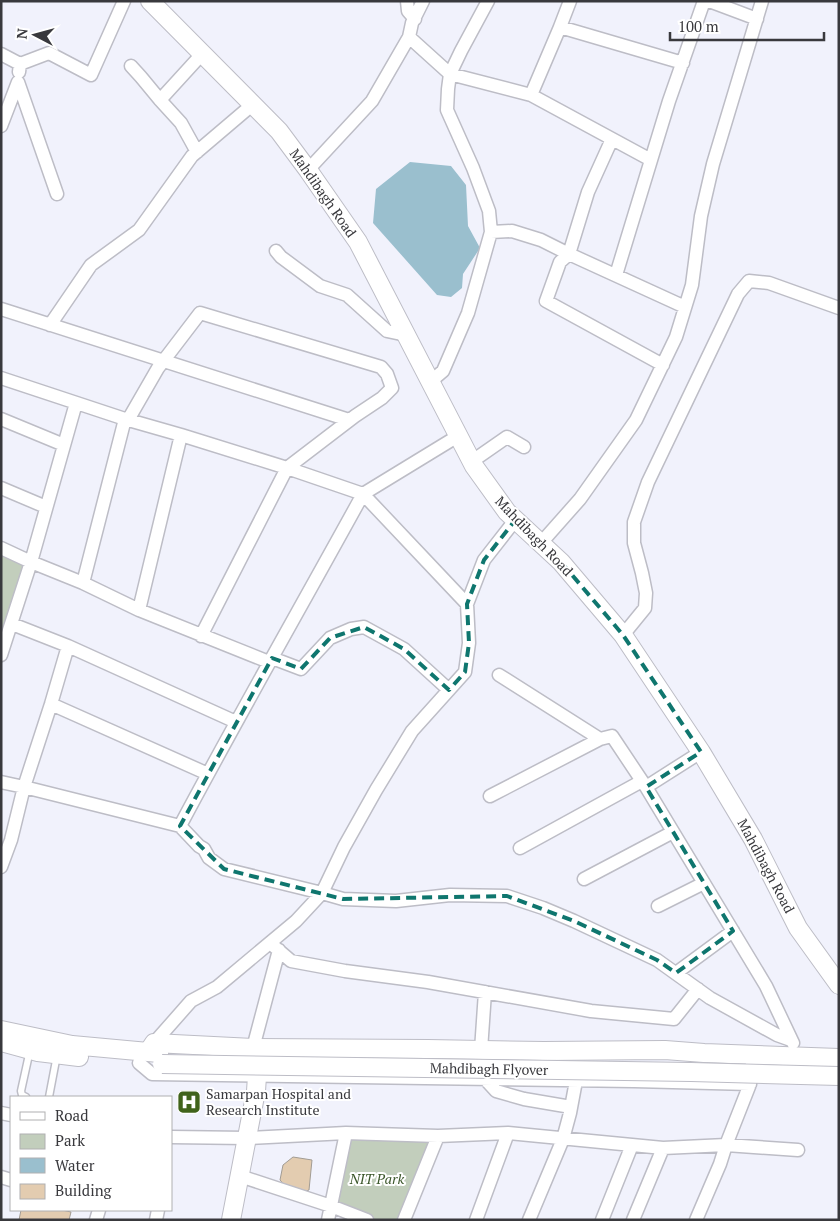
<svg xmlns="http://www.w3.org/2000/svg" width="840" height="1221" font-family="'PT Serif',serif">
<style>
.green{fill:#c2cebc}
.water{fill:#9abfce}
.building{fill:#e3ccb0;stroke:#a29c94}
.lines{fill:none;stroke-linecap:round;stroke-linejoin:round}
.lane-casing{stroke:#bdbdc6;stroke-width:9}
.street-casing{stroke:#bdbdc6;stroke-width:15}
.secondary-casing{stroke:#bdbdc6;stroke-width:20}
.lane{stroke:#fff;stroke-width:6}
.street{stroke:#fff;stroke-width:12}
.secondary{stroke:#fff;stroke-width:18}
.secondary-bridge-casing{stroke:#bdbdc6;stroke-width:20;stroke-linecap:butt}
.secondary-bridge{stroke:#fff;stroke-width:18}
.marked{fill:none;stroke:#0f766e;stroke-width:4;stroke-dasharray:10 6;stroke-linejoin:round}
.labels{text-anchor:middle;stroke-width:4;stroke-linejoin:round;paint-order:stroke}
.street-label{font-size:14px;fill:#39393d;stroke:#fff}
.poi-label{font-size:14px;fill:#39393d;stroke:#fff;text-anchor:start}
.park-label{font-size:14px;font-style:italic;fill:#3c572b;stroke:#fff}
</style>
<rect width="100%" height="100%" fill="#f1f2fc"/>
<path class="green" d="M1,548L31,562L1,652Z
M346,1133L438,1136L404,1220H366L331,1206Z"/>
<path class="water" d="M410,162L451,166L466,185L468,226L480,248L463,274L462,288L451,297L437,295L373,223L376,189Z"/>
<path class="building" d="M293,1157L312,1160L309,1190L306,1191L287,1188L280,1180L283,1165Z
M21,1210H62L71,1212L69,1220H19Z"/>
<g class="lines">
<g class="lane-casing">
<path id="lane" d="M26,1097L22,1095L21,1091L30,1050
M49,1097L57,1055"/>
</g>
<g class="street-casing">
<path id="street" d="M407,1L408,11L415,19
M488,1L461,51L450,74L448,89L447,110L473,168L489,211L491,232
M709,1L757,19
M560,27L570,1
M409,37L450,74L531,95
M1,54L20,64L19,72
M20,64L49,53L91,75L124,1
M131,66L141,77L160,100L181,123L197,152
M160,100L202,54
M1,126L18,82L57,194
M612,139L588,192L569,254L560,262L546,301L663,365
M651,160L531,95L560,27L683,63
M308,170L372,101L409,37L412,23L423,1
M276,251L281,257L320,286L347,295L387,331L406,335
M616,275L669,101L704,1
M1,309L349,420
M50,325L91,265L139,230L192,156L252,105
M1,378L125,419L181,435
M430,382L443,371L468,313L491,232L512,231L541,240L569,254L685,307
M76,403L31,562L83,583
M1,419L64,445
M125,419L83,583L139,610
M128,420L158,368L200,313L381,367L387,374L392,388L382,398L355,416L287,468L201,636
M458,436L363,494L467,604L484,560L516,519
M471,462L507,437L524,447
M1,488L46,507
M541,543L580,499L636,420L676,337L692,285L701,216L713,164L762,1
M1,548L31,562L1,655
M12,624L68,646
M623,635L645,608L646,593L642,573L634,543V522L648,482L738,294L749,281L769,283L839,308
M272,658L301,669L330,638L351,629L364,627L404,649L449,690
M499,675L600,739
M51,704L208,774
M701,752L646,787L766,986L793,1043
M1,782L24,787L180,826C239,715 302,605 363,494L287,468L181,435L139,610L269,662
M490,796L600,739L612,736L646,787
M180,826L199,846L204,849L209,858L224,869L322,893L344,847L376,790L412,731L465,672L469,643L467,604
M520,848L642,781
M1,867L11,840L24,787L51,704L68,646L236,722
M584,879L673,832
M658,906L704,883
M270,943L291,961L345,971L428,982L591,1011L674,1019L698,989
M676,973L733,931
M154,1043L191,1001L217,987L296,921L322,893L343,899L396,901L450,895L507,896L543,908L574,921L657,960L710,998L777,1035L791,1040
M253,1048L279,950
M481,1050L485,992
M139,1063L152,1074L634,1081L750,1084
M485,1079L496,1091L524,1099L571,1107
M1,1113L11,1115
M171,1137L247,1138L346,1133
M240,1176L331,1206L367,1220
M1,1177L11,1180
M96,1220L99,1210
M156,1220L158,1210
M328,1220L346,1133L438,1136L508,1133L663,1148L726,1145L798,1150
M404,1220L438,1136
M476,1220L508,1133
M529,1220L563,1139L570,1113L576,1081
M602,1220L632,1145
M633,1220L663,1148
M696,1220L720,1164L726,1145L750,1084L753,1054"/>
</g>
<g class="secondary-casing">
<path id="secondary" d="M150,1L279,131L308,170L358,242L474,466L507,512L561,562L623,635L701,752L753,839L798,928L839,985
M1,1030L72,1045L159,1053
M1,1042L38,1052L79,1057
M148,1052L154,1043L253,1048L428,1049L544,1051L665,1050L704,1053L839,1058
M231,1220L256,1091L257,1076"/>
</g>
<use href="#lane" class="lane"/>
<use href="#street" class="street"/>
<use href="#secondary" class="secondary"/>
<g class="secondary-bridge-casing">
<path id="secondary-bridge" d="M162,1064L691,1072L839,1076"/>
</g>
<use href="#secondary-bridge" class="secondary-bridge"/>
</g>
<path class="marked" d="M516,519L561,562L623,635L701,752L646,787L733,931L676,973L657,960L574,921L507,896L343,899L224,869L180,826L272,658L301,669L330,638L364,627L404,649L449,690L465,672L469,643L467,604L484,560Z"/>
<defs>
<g id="hospital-square" transform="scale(1.25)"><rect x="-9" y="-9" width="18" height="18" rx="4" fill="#40631b" stroke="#fff"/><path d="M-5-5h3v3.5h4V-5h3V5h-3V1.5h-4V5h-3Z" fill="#fff"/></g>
</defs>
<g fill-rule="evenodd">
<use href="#hospital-square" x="189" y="1102"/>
</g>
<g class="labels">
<g class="street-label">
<text transform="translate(323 193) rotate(55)" y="5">Mahdibagh Road</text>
<text transform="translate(534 536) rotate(46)" y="5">Mahdibagh Road</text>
<text transform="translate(766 866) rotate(62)" y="5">Mahdibagh Road</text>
<text transform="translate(489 1069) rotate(1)" y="5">Mahdibagh Flyover</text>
</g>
<g class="poi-label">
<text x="206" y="1099">Samarpan Hospital and<tspan x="206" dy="16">Research Institute</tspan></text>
</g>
<g class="park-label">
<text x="377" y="1184">NIT Park</text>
</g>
</g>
<rect width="840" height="1221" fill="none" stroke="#39393d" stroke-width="5"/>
<rect x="10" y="1096" width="162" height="115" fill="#ffffff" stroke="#b0b0b1"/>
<rect x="20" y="1112" width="25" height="8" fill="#ffffff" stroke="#b0b0b1"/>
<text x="55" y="1121" font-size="15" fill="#39393d">Road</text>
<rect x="20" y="1134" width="25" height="15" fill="#c2cebc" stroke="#b0b0b1"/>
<text x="55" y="1146" font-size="15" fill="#39393d">Park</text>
<rect x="20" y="1158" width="25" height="15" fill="#9abfce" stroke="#b0b0b1"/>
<text x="55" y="1171" font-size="15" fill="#39393d">Water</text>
<rect x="20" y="1184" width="25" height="15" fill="#e3ccb0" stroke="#b0b0b1"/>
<text x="55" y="1196" font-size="15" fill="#39393d">Building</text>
<g transform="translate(35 35) rotate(276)" stroke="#ffffff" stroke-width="4" paint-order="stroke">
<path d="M0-4L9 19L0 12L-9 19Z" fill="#39393d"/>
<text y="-8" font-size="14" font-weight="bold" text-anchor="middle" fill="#39393d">N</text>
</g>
<path d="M670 32v8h154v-8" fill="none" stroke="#39393d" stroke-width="2.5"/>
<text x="678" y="32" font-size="15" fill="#39393d" stroke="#ffffff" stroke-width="4" paint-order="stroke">100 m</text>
</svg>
